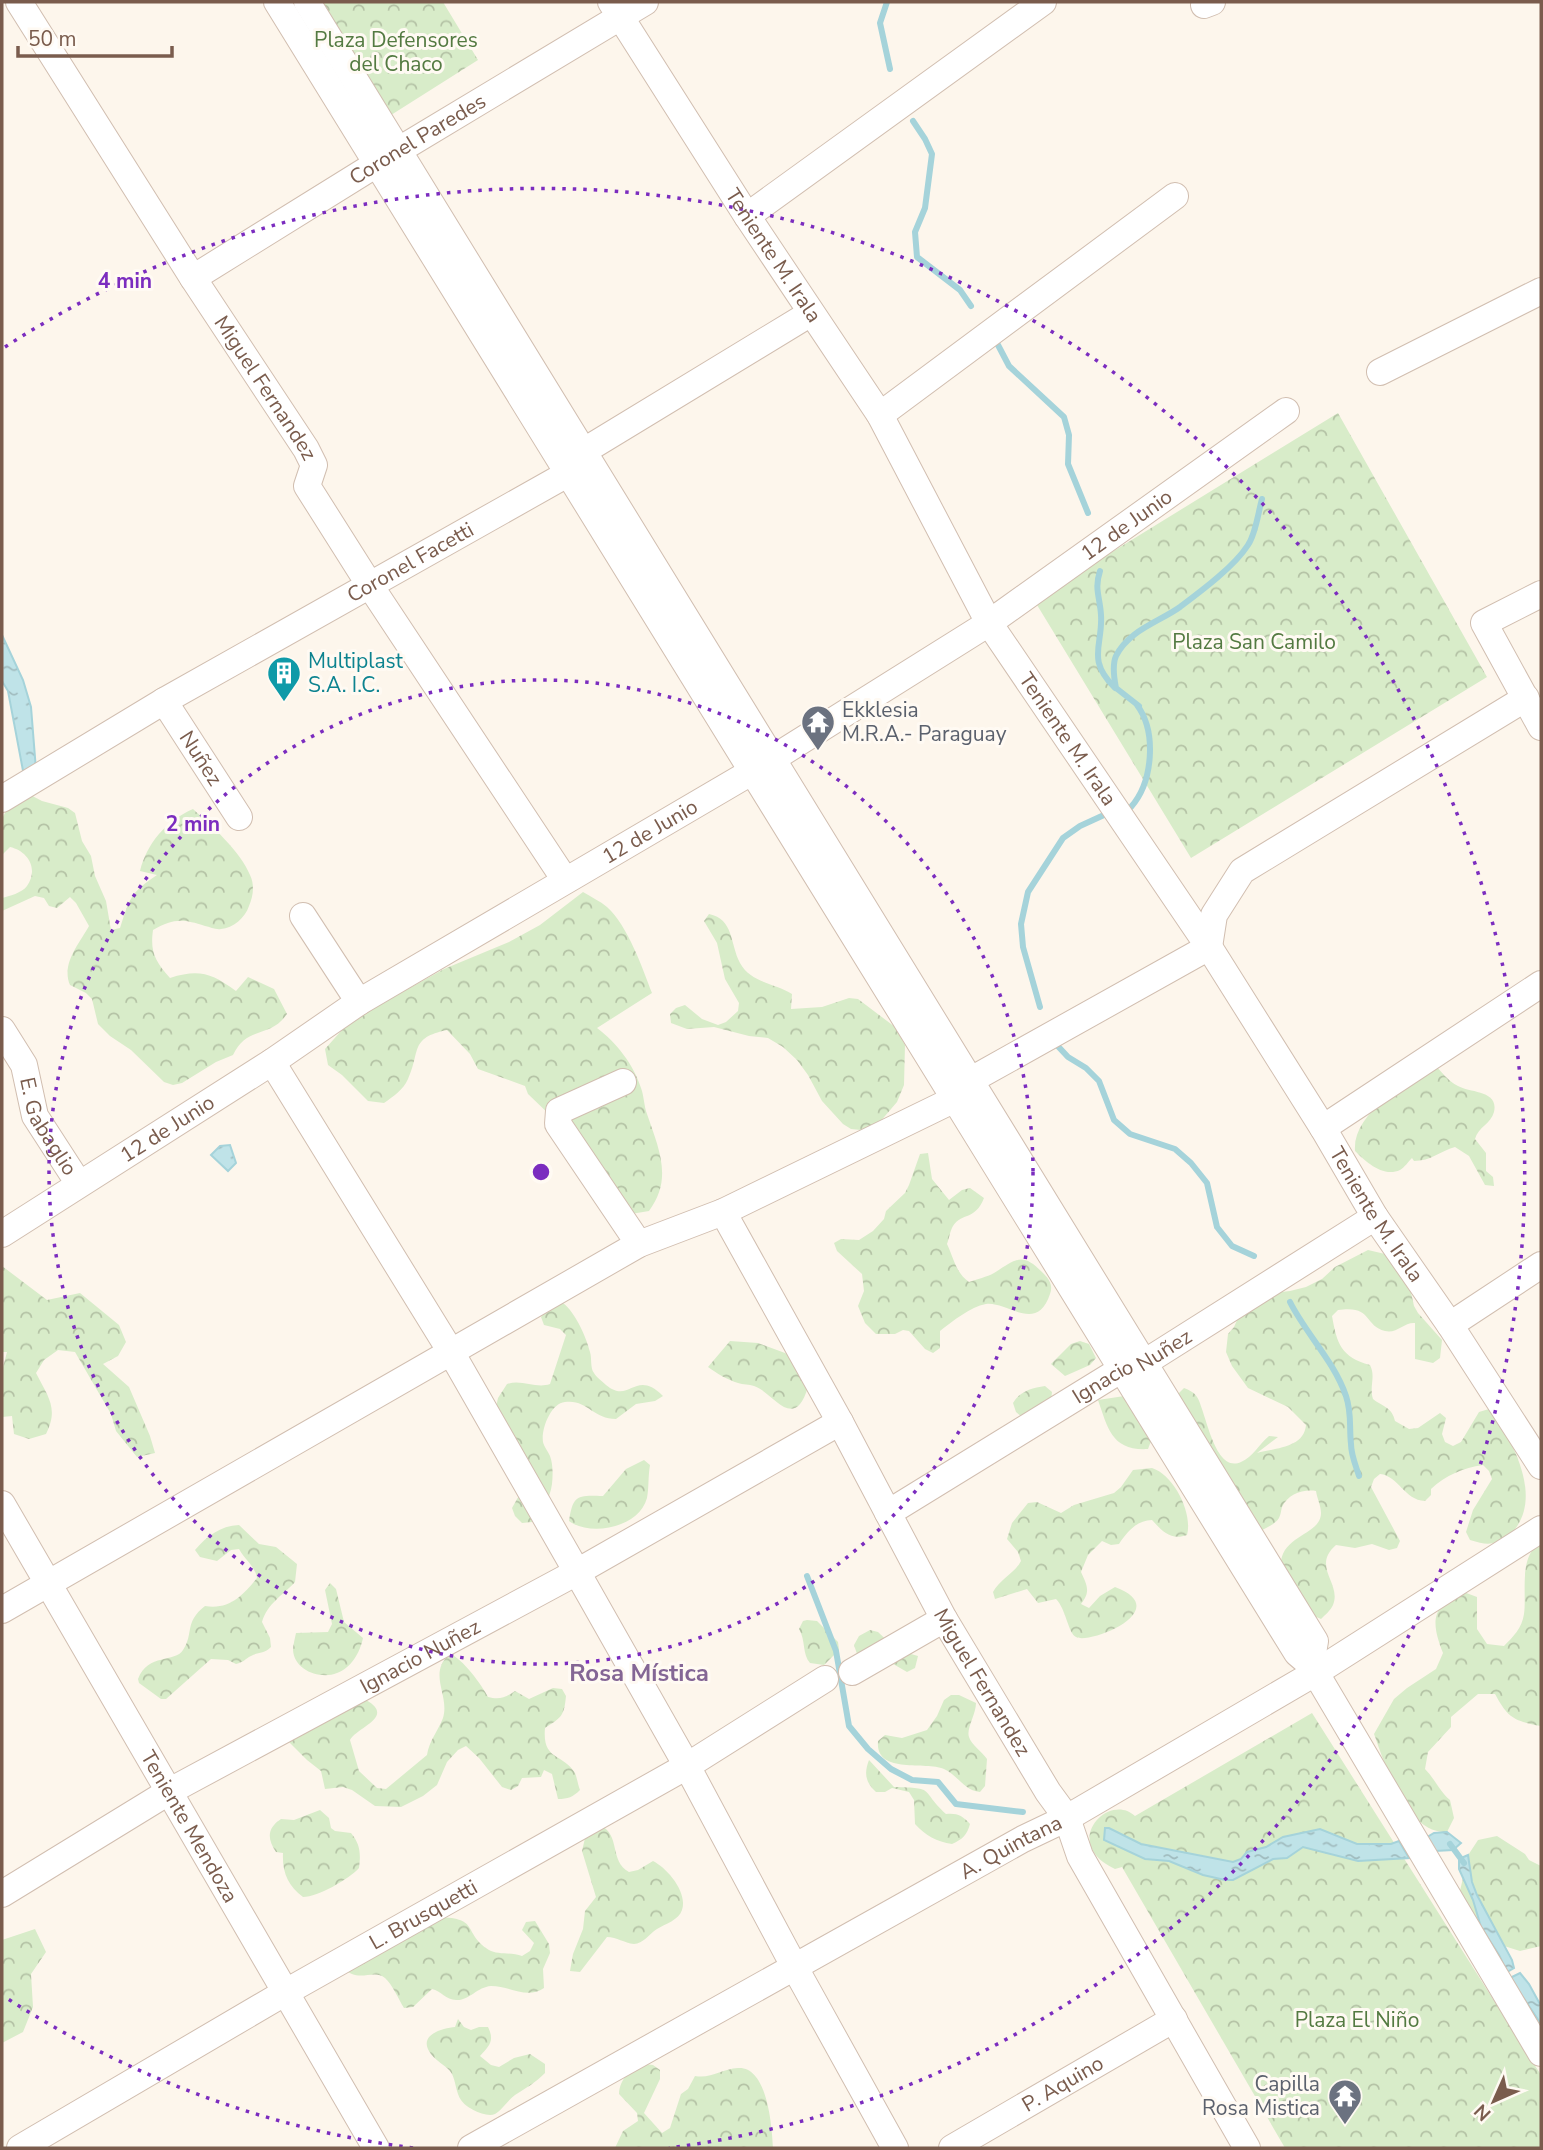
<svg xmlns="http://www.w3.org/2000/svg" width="1543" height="2150" font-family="'Nunito Sans',sans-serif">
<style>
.forest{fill:url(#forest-crowns)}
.water{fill:url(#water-ripples);stroke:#a5d3da;stroke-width:2}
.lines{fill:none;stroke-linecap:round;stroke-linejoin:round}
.stream{stroke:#a5d3da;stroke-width:6}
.minor-casing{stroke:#d1beb0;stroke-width:28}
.minor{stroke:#fff;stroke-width:26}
.ring{fill:none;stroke:#7b2cbf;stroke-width:3.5;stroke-dasharray:3.5 7}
.labels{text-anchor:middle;stroke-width:6;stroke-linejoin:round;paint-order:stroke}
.park-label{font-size:21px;fill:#537a41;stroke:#fffaf3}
.street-label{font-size:21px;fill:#7a5c4d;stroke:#fffaf3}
.culture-label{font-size:21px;fill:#0d838f;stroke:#fffaf3;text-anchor:start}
.worship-label{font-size:21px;fill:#5b616d;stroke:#fffaf3;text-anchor:start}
.quarter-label{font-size:24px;font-weight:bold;fill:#846695;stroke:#fffaf3}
.centre{fill:#7b2cbf;stroke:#fffaf3;stroke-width:3.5}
.ring-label{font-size:21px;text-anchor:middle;font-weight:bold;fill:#7b2cbf;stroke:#fffaf3;stroke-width:6;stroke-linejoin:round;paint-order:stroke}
</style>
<defs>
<pattern id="forest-crowns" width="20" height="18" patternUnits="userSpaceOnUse" patternTransform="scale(1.75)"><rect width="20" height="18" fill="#d8ecc9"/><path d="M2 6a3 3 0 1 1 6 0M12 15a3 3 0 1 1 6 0" fill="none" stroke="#b4c2a5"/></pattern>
<pattern id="water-ripples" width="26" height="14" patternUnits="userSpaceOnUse" patternTransform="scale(1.75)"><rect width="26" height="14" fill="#bfe3e8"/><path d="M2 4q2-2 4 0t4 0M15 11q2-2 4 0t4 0" fill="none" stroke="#a0bbbe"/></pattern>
</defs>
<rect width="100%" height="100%" fill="#fdf6ec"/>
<path class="forest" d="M307,2H443L478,60L380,122Z
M1338,413L1487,677L1191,858L1034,600Z
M17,788L42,801L68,808L75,813L82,841L91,856L95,876L106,901L111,930L120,928C130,898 130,893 157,875L140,871C147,843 166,821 193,809C211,825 241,852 250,875C255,885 253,897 249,906C245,918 233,928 221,929C216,930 210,927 205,926C183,919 174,918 153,930C150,952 155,961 170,978C199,969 211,973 236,991L248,977L274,989L287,1014C270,1039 247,1025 233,1055L216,1062L182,1083L173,1085L164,1082L131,1050L110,1036L98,1024L92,999L86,993L70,985C61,964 79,944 89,926L76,903L70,897L57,908L49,906L44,898L35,896L2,911V898C9,896 22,893 27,886C39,869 28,851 10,847L2,855V819Z
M583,892C591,897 600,901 607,907C628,926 642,967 652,993L597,1028C616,1042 634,1065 641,1088C644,1096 644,1106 647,1114C659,1149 673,1179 649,1211L631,1214L553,1118L528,1094L525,1086L478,1069L470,1054L447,1030C409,1038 421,1051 408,1079C403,1090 394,1096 384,1103L368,1101L342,1075L328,1065L325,1049L350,1021L444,969L509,942L540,925Z
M709,914C734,919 730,944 740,963C751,983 775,983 792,994L791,1009L822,1007L849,998L858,999L895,1027L905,1045L904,1085L897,1102L879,1123L861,1130L851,1129L843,1124L822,1101L808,1075L797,1060L783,1047L768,1038L749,1036L714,1027L687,1029L671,1023L670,1014L676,1008L685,1005L702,1019L718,1025L726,1022L738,1011L739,1003L725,979L717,943L704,921Z
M1433,1063C1441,1071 1448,1081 1458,1086C1470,1093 1499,1090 1494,1112C1491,1124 1478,1127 1475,1139L1486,1153V1171L1493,1177L1494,1186L1485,1185L1469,1156L1455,1147C1440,1151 1431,1161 1414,1161L1412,1158C1409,1161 1404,1168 1400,1170C1383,1178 1365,1161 1355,1151C1352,1113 1406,1084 1433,1063Z
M928,1153L932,1179L949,1200L962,1190L970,1188L984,1198C975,1221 962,1212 953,1226C950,1231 949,1239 947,1244C954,1259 956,1273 969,1282C977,1279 987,1277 994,1273C1017,1259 1022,1251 1044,1274C1050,1280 1053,1286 1050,1294C1037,1334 1007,1301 986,1304C970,1307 953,1321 940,1331V1348L933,1353L925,1349L909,1331L903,1330L895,1334H876L865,1323L858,1306L864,1291L862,1274L837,1251L834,1243L841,1239L859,1240L873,1231L884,1219L886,1211L905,1193L909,1185L920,1154Z
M1368,1250L1385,1254L1410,1288L1414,1306L1418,1313L1442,1340L1440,1358L1433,1363L1415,1359V1323C1404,1322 1397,1334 1385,1331C1363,1325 1373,1305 1338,1310L1332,1316C1337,1344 1341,1357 1370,1365C1376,1377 1369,1386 1373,1399C1383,1407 1392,1407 1395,1421L1409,1429L1418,1428L1440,1413L1446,1418L1442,1434L1445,1442L1453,1446L1461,1442L1479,1412L1489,1409L1495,1414C1516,1449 1543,1500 1511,1534C1495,1545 1489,1546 1470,1540L1466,1532L1473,1510L1492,1479L1489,1471L1483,1465C1463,1468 1446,1475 1431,1489V1495L1425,1501C1404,1500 1399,1476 1380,1474L1374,1479L1371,1487L1400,1541L1397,1548L1389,1550L1372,1544L1355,1548L1336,1545C1311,1567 1342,1583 1333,1605C1331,1610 1325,1615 1321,1619L1314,1616L1281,1568C1278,1535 1321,1536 1321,1513C1321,1506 1317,1498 1316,1491C1303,1489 1288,1494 1282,1507C1281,1510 1281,1514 1279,1518C1275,1525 1263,1529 1256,1533L1178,1394L1184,1388C1189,1390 1194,1392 1197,1397C1206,1411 1214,1474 1241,1462C1253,1457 1259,1444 1269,1436L1278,1437L1257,1453C1275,1448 1304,1448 1306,1425L1288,1407L1248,1388L1232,1366L1226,1352L1228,1334L1234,1327L1242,1309L1262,1294L1290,1291L1306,1287L1322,1279L1335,1267Z
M2,1266L47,1300L80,1293L119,1325L126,1342L118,1356L103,1364L129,1387L150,1436L155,1453L137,1457L116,1431L111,1414L75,1352L58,1350L44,1360L36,1373C48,1397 59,1408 46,1434L29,1439L14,1434L12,1416L2,1417V1371L7,1352H2Z
M560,1301C574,1309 586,1336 590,1352C592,1358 590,1368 594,1373C596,1377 602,1381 606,1385C630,1405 635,1368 663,1396L655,1401L636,1404L616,1419C593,1419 587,1399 565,1402C551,1403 541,1429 543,1442C544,1447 548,1451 550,1456C553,1464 553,1475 552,1484C550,1499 542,1511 532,1522L522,1523L515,1516L512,1508L521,1492L496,1407L498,1398L507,1384C522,1379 536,1389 550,1384L566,1335L560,1329L544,1325L541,1317L552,1304Z
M730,1341L758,1343L785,1353L792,1357L808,1387C794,1434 772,1391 754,1386C749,1384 743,1385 738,1383C728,1380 716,1373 708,1367Z
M1080,1341L1089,1344L1096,1358L1090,1365L1065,1376L1051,1364L1071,1344Z
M1045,1386L1052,1392L1051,1401L1023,1418L1016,1412L1013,1403C1020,1391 1032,1388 1045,1386Z
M1131,1395L1151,1441L1148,1449C1112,1451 1108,1429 1098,1400Z
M644,1460L650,1465C648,1476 649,1488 647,1498C639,1528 590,1537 569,1521C573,1495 577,1495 603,1496L626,1469Z
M1152,1468C1174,1475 1193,1513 1187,1535C1171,1541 1162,1531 1152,1520C1137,1520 1127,1532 1119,1544L1111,1545L1102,1541L1088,1555L1081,1572C1087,1585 1091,1592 1081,1604L1089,1608L1100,1596L1115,1587C1176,1610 1089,1645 1076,1637C1068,1633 1066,1609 1056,1599L1038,1603L1027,1589L995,1599L993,1592C1000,1579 1015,1573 1021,1561L1018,1552L1007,1539L1012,1523L1028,1503L1037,1502L1061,1513L1074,1505L1114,1493L1121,1487L1133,1470Z
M239,1525L259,1544L276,1547L297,1564L295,1582C283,1595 267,1604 262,1622L270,1638L271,1647C264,1654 258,1652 251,1656C245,1659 244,1662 236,1664L228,1660L211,1659L166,1699H161L139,1683L138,1679C148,1653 175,1663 183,1650C194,1634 184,1622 205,1606C230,1610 243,1595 257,1578C255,1566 245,1560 239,1549L231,1550L217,1561L200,1557L195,1550C207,1536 220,1526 239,1525Z
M1541,1542V1726C1514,1721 1508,1718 1495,1694H1478L1451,1717V1727L1428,1752L1425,1769C1435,1779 1440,1792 1450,1800L1454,1818L1447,1832C1406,1834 1385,1764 1374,1734L1394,1699L1407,1688L1436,1669L1443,1653C1431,1622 1431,1608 1461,1591L1477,1597V1629L1487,1644L1504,1646C1513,1637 1522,1628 1524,1614C1527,1593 1518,1556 1541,1542Z
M330,1583L336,1589L344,1622L363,1638C360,1653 351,1668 337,1673C320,1680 294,1670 293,1650C293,1645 295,1638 296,1633L328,1632L332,1624L325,1590Z
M807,1620L817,1621L838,1642L839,1650L824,1665L810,1663C802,1654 806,1641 799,1629L803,1621Z
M870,1630L878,1632L897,1650L918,1656L915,1668L907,1672L888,1661L858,1657L854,1645L859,1636Z
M450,1654C462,1658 482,1685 488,1697C499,1700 505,1698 515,1691L529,1699L553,1688L562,1689L566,1696C564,1716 562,1717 545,1728C542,1761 563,1753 575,1773C577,1778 578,1785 580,1790C573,1797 568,1799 558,1799L552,1774L544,1770L541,1777L522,1778L518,1786L511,1790L502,1787L479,1758L466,1746L458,1750L447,1762L437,1785L423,1796L401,1807L375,1806L352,1790L343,1787L325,1789L321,1771L307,1760L286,1739L366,1700C396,1717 357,1727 350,1740L359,1771L377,1788L386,1789L427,1755C429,1741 438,1731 443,1718C450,1695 427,1673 450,1654Z
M951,1695H959L976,1703C976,1714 966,1729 969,1737C971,1744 982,1752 987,1759L985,1786L980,1792C963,1790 958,1775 944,1769C925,1761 875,1775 878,1741L885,1735L902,1738L927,1730L937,1716L944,1700Z
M1312,1713L1541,2075V2148H1285L1122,1867L1115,1869C1059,1843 1109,1791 1135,1816Z
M869,1760L894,1787C937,1788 919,1789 946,1814C957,1813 962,1815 970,1824C967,1835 963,1839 952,1844C937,1842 925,1835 915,1824L914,1800L909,1792L892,1788L885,1792H876C865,1782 864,1773 869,1760Z
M320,1810L329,1818L331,1828L335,1831L351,1833C360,1844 361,1853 359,1868C349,1879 318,1897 303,1897C288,1886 282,1872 283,1853L276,1852C267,1839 267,1828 281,1819L294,1820Z
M600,1825C621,1835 609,1861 629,1872L638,1870L653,1861C667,1868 688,1892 682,1910C679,1920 665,1924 657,1929C649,1934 643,1944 634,1944C624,1943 617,1937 607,1937L580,1972L570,1971L573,1954L583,1929L585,1911L596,1897L582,1851L586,1834Z
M1497,1836L1525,1854L1529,1860L1541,1866V1946L1520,1951L1504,1946L1493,1947L1459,1895L1463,1878L1459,1869L1478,1840Z
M434,1917C482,1917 461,1932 489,1950C497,1955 512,1952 522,1956L530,1951L534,1943L522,1930L526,1922L535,1921L549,1944L550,1953L543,1969L544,1988C527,2000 510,1986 491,1986C477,1987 469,2001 456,2000C446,2000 441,1991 432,1989L413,2007L404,2008C399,2000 392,1984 385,1978C373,1968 359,1984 343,1968Z
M35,1929L46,1952L31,1974L33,2007L23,2032L2,2043V1940Z
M458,2019L464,2027L471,2030L479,2027H488C495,2041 489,2046 480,2056L491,2065L499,2067L514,2058L530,2054L545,2064V2073C535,2083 526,2088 515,2095C508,2100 502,2110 495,2114C486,2118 466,2108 461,2100C456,2093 456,2082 452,2074C447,2065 434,2061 429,2051C419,2034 444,2028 455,2027Z
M645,2064L653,2065L660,2070V2079L644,2113L662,2133L670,2128L681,2094L688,2089L695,2076C711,2079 722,2069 738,2068C768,2066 772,2128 773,2148H615L623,2131L638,2121L637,2113L619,2094C620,2078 630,2070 645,2064Z"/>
<path class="water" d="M2,635L23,680L31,707L36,770L24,776L8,691L2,681Z
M230,1145L236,1163L228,1171L211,1155L220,1146Z
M1105,1828H1109L1141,1844L1233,1862L1241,1859L1247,1852L1266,1847L1283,1837L1320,1829L1357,1844H1391L1399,1841L1409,1858L1358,1861L1303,1847L1287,1858L1273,1859L1233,1880H1225L1203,1875L1169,1861L1145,1859L1104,1840Z
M1447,1832L1461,1843L1453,1850L1435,1851L1424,1839L1434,1833Z
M1468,1855L1472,1882L1477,1895L1512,1960L1514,1968L1507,1972L1499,1955L1481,1927L1473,1900L1459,1869V1859Z
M1520,1973L1529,1984L1541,2006V2024L1510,1978Z"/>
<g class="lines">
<path class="stream" d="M887,2L880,23L890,69
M913,121L925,139L932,154L925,208L915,232L917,257L960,290L971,306
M998,345L1009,366L1064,417L1069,435L1068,464L1088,513
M1100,571C1094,589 1100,597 1101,615C1103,646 1086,659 1115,688
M1139,706L1116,688C1114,678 1112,665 1116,656C1129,630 1159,622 1180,607C1200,592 1234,567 1248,545C1256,533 1258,513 1262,499
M1131,807C1153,782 1157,732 1137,705
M1040,1007L1023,947L1021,924L1028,892L1063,838L1080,826L1104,815
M1054,1042L1068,1057L1086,1068L1099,1081L1114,1120L1130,1134L1175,1149L1191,1163L1207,1183L1217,1227L1232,1246L1254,1256
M1290,1302C1306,1334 1334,1361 1346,1396C1352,1414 1349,1426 1351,1444C1351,1455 1356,1466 1359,1476
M807,1576L836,1651L849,1726L868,1749L891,1769L912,1780L938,1782L956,1804L1023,1812
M1450,1844L1464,1863"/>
<g class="minor-casing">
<g id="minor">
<path id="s1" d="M19,2L193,278L306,449L314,465L307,486L369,584L565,880"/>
<path d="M277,2L1297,1653L1311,1665L1541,2053"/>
<path d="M307,2L1315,1641L1311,1665"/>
<path id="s2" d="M611,2L747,216L880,415L989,623L1209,947L1323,1128L1375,1217L1450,1325L1541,1466"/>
<path d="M1204,5L1212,2"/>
<path d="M747,216L1043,2"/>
<path id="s3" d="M193,278L399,150L645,2"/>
<path d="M1380,372L1541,291"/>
<path d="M880,415L1175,196"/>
<path d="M1541,594L1484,623L1541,727"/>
<path id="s4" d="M164,701L239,817"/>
<path id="s5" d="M2,799L164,701L569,473L584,451L811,313"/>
<path d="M303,916L359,1002"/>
<path id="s6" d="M2,1030L24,1065L35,1116L79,1184"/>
<path d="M272,1062L451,1352L577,1572L687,1766L794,1966L895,2148"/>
<path d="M623,1082L559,1111L558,1124L639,1244"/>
<path d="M1323,1128L1541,984"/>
<path id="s7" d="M723,1212L840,1422L944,1619L1048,1792L1067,1818L1080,1856L1247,2148"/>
<path id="s8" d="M2,1234L272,1062L359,1002L753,771L989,623L1286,411"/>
<path d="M1450,1325L1541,1265"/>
<path id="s9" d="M2,1504L376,2148"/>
<path id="s10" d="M888,1513L1122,1369L1144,1363L1375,1217"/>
<path d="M2,1610L639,1244L723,1212L955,1099L971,1080L1209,947L1214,915L1242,871L1526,698"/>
<path d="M852,1672L944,1619"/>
<path id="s11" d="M2,1894L170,1791L577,1572L840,1422"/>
<path id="s12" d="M20,2148L286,1992L687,1766L825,1679"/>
<path id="s13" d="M471,2148L1023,1839L1067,1818L1315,1673L1541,1529"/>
<path id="s14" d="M952,2148L1174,2019"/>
</g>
</g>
<use href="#minor" class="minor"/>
</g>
<g class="ring">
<circle cx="541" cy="1172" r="492"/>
<path d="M413 2148A984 984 0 0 1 5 1997M5 347A984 984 0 1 1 669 2148"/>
</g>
<defs>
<g id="building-pin" transform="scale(1.75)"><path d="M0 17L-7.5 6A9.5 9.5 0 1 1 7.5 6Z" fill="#0f9aa8" stroke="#fffaf3"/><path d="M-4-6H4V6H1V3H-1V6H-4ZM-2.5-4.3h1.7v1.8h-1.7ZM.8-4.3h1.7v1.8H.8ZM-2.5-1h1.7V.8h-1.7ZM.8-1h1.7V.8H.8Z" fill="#fff"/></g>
<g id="temple-pin" transform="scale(1.75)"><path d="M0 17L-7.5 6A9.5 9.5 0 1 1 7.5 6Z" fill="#6b7280" stroke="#fffaf3"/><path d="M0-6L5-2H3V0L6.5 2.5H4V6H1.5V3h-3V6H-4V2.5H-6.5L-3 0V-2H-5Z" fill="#fff"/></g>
</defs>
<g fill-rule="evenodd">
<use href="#building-pin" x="284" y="673"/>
<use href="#temple-pin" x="818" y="722"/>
<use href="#temple-pin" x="1345" y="2096"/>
</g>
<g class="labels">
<g class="park-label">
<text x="396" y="47">Plaza Defensores<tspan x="396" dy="24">del Chaco</tspan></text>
<text x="1254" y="649">Plaza San Camilo</text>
<text x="1357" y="2027">Plaza El Niño</text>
</g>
<g class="street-label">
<text dy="7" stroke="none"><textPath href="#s3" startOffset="264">Coronel Paredes</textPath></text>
<text dy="7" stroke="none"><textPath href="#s2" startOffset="301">Teniente M. Irala</textPath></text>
<text dy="7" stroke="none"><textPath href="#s1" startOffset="458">Miguel Fernandez</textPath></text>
<text dy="7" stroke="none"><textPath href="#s8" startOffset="1330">12 de Junio</textPath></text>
<text dy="7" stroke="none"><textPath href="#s5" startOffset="472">Coronel Facetti</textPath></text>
<text dy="7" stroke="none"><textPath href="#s2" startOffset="868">Teniente M. Irala</textPath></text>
<text dy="7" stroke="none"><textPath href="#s4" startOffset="68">Nuñez</textPath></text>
<text dy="7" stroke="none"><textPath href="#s8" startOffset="763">12 de Junio</textPath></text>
<text dy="7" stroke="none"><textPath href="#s6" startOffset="108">E. Gabaglio</textPath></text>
<text dy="7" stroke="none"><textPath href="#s8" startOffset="196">12 de Junio</textPath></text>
<text dy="7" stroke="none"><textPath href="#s2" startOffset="1435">Teniente M. Irala</textPath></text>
<text dy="7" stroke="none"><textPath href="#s10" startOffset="285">Ignacio Nuñez</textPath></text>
<text dy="7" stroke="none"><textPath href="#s11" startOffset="481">Ignacio Nuñez</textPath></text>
<text dy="7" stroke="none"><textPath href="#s7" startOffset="537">Miguel Fernandez</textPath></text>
<text dy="7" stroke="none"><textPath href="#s9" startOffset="373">Teniente Mendoza</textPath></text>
<text dy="7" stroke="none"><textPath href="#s13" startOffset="618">A. Quintana</textPath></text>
<text dy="7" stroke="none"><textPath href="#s12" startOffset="466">L. Brusquetti</textPath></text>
<text dy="7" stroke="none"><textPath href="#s14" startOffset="128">P. Aquino</textPath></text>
</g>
<g class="culture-label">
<text x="308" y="668">Multiplast<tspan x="308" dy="24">S.A. I.C.</tspan></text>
</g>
<g class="worship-label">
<text x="842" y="717">Ekklesia<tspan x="842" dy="24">M.R.A.- Paraguay</tspan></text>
<text x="1320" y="2091" text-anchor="end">Capilla<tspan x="1320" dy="24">Rosa Mistica</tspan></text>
</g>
<g class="quarter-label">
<text x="639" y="1681">Rosa Mística</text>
</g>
</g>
<circle cx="541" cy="1172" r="10" class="centre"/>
<g class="ring-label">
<text x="125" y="288">4 min</text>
<text x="193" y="831">2 min</text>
</g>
<rect width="1543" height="2150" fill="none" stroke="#7a5c4d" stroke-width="7"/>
<g transform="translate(1494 2101) rotate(225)" stroke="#fffaf3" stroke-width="5" paint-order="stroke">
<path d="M0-5L12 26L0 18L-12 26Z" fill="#7a5c4d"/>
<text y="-10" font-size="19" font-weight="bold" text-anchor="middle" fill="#7a5c4d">N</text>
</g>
<path d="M18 46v10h154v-10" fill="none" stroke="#7a5c4d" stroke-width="3.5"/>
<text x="28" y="46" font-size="21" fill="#7a5c4d" stroke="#fffaf3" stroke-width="5" paint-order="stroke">50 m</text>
</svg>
